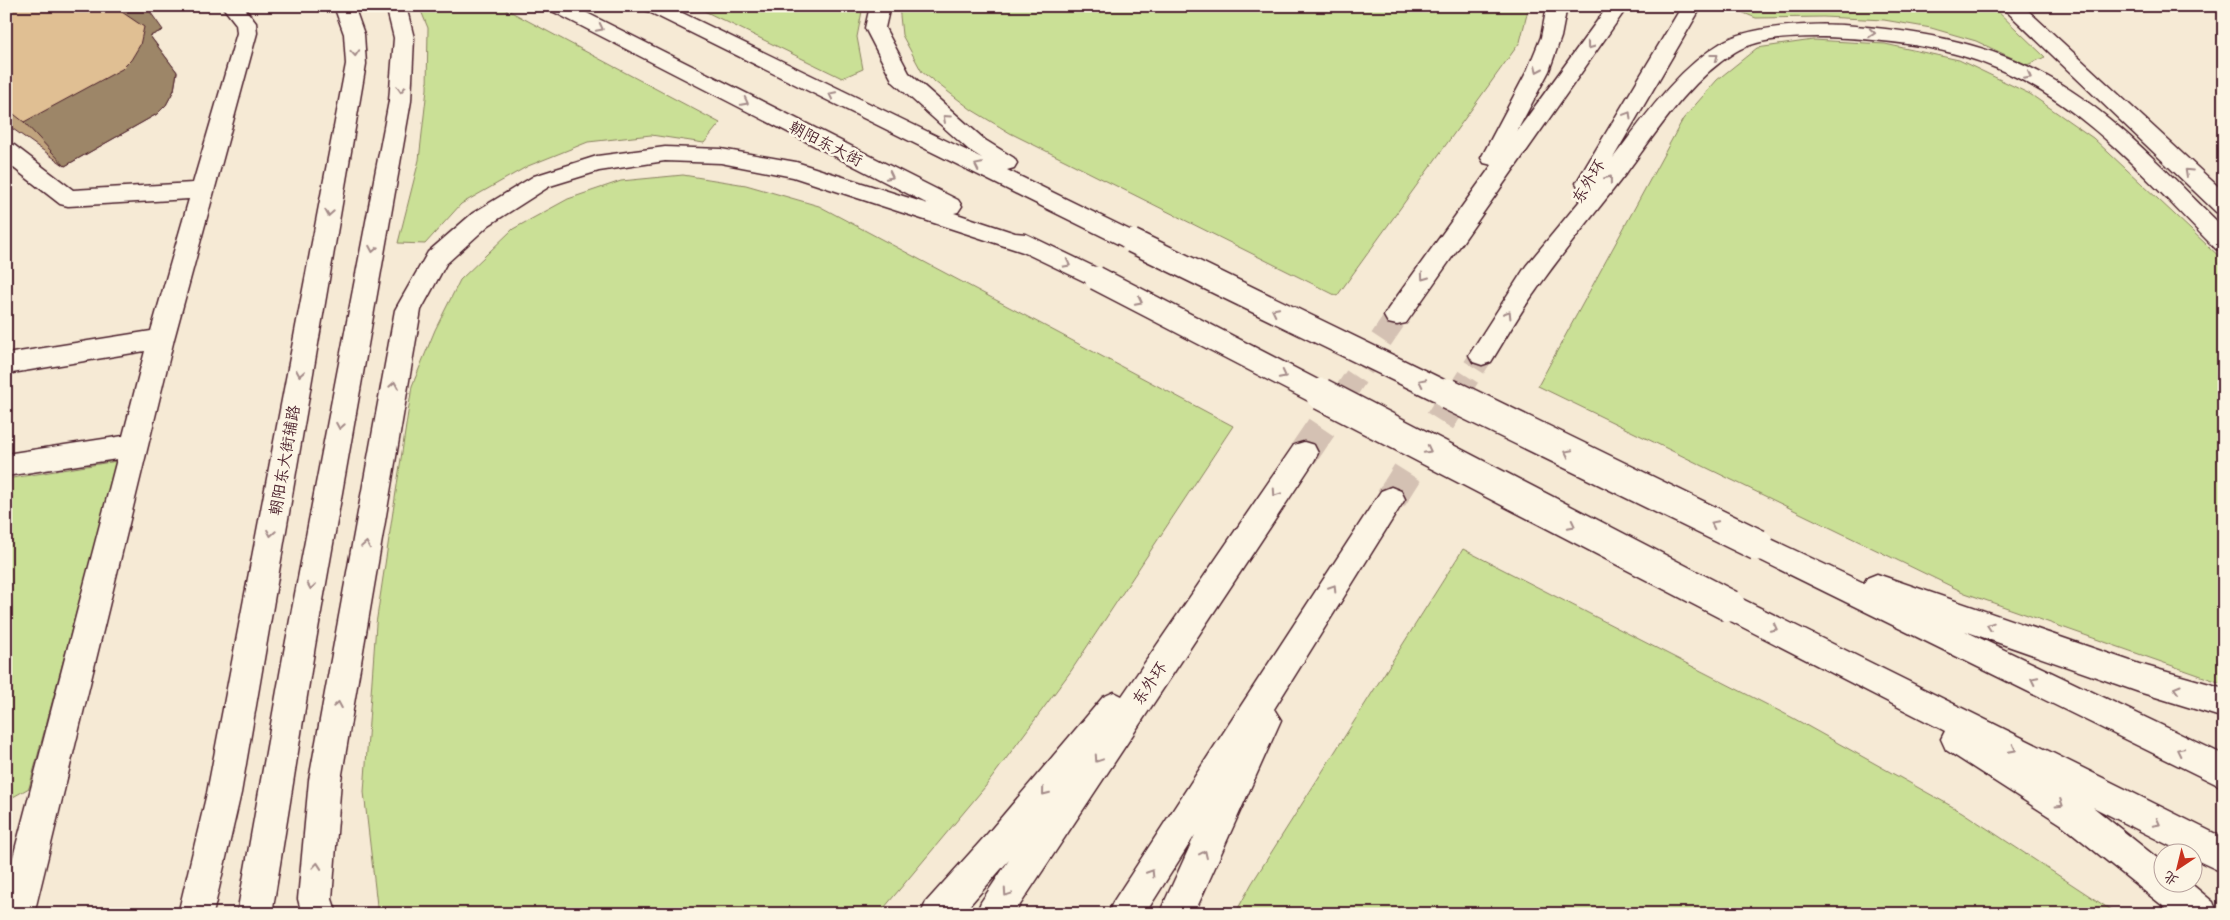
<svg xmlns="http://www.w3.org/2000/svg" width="2230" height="920" font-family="'Playpen Sans','LXGW WenKai TC',sans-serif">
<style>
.green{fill:#cae096;stroke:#8a8060}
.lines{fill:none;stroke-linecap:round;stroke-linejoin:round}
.primary-tunnel-far1{stroke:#d4c1b3;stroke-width:23;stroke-dasharray:23 11;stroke-linecap:butt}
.primary-tunnel{stroke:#d4c1b3;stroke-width:31;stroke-dasharray:31 15;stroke-linecap:butt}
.secondary-casing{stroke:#4a1f2b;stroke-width:3}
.primary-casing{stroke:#4a1f2b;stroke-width:3}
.secondary{fill:#fcf5e5;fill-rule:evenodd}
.primary{fill:#fcf5e5;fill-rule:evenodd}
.primary-bridge-far1-casing{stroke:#4a1f2b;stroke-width:26;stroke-linecap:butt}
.primary-bridge-casing{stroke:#4a1f2b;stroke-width:34;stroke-linecap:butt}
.primary-bridge-far1{stroke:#fcf5e5;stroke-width:23}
.primary-bridge{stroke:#fcf5e5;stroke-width:31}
.wall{fill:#c1a47e;stroke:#4a1f2b}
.shaded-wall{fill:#9d8667;stroke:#4a1f2b}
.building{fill:#e0bf93;stroke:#4a1f2b}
.oneway{stroke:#a38a88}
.labels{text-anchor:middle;stroke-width:5;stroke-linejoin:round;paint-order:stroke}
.street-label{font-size:16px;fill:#4a1f2b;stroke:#fcf5e5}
</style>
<rect width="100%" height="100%" fill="#f6ead5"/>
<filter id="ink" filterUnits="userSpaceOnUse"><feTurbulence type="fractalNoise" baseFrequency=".02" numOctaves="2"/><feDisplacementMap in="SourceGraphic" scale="10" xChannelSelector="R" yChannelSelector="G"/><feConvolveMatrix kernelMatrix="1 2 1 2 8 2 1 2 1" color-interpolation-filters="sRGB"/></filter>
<g filter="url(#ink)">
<path class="green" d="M419,6H500L720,123L704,143L651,135L588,142L528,166L461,204L425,244L398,243L419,160L427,89L428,28Z
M694,6H863L857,37L863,69L842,78Z
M899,6H1529L1520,42L1337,296L1010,133L972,110L922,72L902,35Z
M1992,6L2045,57L2027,65L1976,41L1931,28L1884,20L1823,17L1756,18L1729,7Z
M1813,40L1885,44L1959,60L2030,94L2093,138L2224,261V684L1965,593L1538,386L1683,119L1717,80L1757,48Z
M683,175L746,185L819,206L1233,426L1071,671L985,787L879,914H378L364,792L376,624L412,386L435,330L460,280L513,229L568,199L621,181Z
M117,461L29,788L6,801V479Z
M1463,549L1793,718L1962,812L2117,914H1235L1252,883Z"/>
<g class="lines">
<path class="primary-tunnel-far1" d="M1343,396L1397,316
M1456,396L1482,355"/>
<path class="primary-tunnel" d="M1304,453L1344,394
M1391,499L1457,394"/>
<g class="secondary-casing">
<path id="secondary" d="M222,6H243L256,23L257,33L174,339L34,914H6V884L117,459L6,476V454L123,436L145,351L6,374V354L151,331L189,199L68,206L60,204L6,162V143L14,145L73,190L193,183L237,33L236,24Z
M334,6H354L364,34L366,64L241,793L213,914H178L207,793L346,64L344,34Z"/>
</g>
<g class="primary-casing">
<path id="primary" d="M386,6H406L414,38L411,101L315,646L272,914H237L285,646L389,101L394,38Z
M547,6H573L958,200L962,206L958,212L954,213L1015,233L1026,234L1105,272L1108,278L1105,284L1096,287L1023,252L793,177L721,163L665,161L599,171L550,186L489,225L446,264L421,310L341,780L332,899L337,914H302L298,899L309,780L395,310L428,252L473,213L534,176L597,156L665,147L721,149L796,162L928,204L550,10Z
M642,6H668L982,158L969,150L893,82L865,28L870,6H890L885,28L909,73L985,140L1014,158L1017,163L1014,168L1007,170L1140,235L1144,241L1140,247L1132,249L1124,247L645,10Z
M1547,6H1567L1561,37L1549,71L1517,131L1608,6H1628L1406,323L1397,325L1388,323L1384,316L1388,309L1492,165L1484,163L1481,158L1527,71L1541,37Z
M1682,6H1702L1613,158C1644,118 1676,70 1721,43C1748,26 1811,23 1843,25C1912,30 1982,41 2043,74C2113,111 2168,174 2224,228V251L2216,249C2150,183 2085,104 1996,68C1949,48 1898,41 1847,38C1817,36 1761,35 1735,52C1690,80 1658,130 1627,172C1597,211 1565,249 1537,289C1520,312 1506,338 1491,362L1482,365L1473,362L1469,355L1526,266L1588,191L1579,188L1576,183Z
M2001,6H2023L2224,192V214L2216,212Z
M1304,442L1314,445L1318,453L1314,461L1014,914H976L981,902L1009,860L962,914H921L926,902L988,833L1103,697L1114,692L1122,696L1294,445Z
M1391,487L1401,491L1405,499L1274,709L1281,720L1194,914H1159L1195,835L1145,914H1108L1113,902L1381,491Z
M1758,533L1864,583L1867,578L1877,574L2139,664L2224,688V718L2139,692L1965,631L2224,755V788L1748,554L1744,545L1748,536Z
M1730,593L2224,838V873L2192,858V852H2182L2093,807L2162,862V882H2189L2213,902L2218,914H2173L2061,824L1946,750L1941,739L1945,731L1719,615L1715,606L1719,597Z"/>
</g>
<use href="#secondary" class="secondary"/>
<use href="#primary" class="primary"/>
<g class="primary-bridge-far1-casing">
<path id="primary-bridge-far1" d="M1132,241L1451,396
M1096,278L1324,396"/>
</g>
<g class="primary-bridge-casing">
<path id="primary-bridge" d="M1321,394L1730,606
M1448,394L1758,545"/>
</g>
<use href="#primary-bridge-far1" class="primary-bridge-far1"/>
<use href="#primary-bridge" class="primary-bridge"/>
</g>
<path class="wall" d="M6,6L163,30L150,36L177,72L174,90L166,105L157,114L65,166L6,124Z"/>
<path class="shaded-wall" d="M108,6H146L163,30L150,36L177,72L174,90L166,105L157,114L65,166L24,122Z"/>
<path class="building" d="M6,6H113L144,27L140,45L131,60L122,69L24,122L6,108Z"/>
<defs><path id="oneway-chevron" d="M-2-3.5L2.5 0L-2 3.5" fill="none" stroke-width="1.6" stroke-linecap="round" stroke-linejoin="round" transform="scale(1.25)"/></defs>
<g class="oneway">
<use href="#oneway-chevron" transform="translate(600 28) rotate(27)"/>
<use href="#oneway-chevron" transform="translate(1872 33) rotate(5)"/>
<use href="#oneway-chevron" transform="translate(1590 46) rotate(126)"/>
<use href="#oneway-chevron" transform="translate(355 53) rotate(86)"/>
<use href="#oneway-chevron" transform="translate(1715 57) rotate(-38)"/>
<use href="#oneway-chevron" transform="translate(1538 69) rotate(114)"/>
<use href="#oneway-chevron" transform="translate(2028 76) rotate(28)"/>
<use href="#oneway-chevron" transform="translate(401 89) rotate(93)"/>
<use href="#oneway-chevron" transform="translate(832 95) rotate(-154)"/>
<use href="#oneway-chevron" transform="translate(745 102) rotate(27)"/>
<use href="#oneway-chevron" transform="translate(1628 115) rotate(-59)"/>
<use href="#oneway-chevron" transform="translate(946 118) rotate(-138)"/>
<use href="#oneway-chevron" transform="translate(978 166) rotate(-154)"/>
<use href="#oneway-chevron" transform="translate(2188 172) rotate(-137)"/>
<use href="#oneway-chevron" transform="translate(890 176) rotate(27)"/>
<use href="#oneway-chevron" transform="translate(1609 179) rotate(-52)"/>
<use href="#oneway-chevron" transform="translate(329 213) rotate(100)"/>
<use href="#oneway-chevron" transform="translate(373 249) rotate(100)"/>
<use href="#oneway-chevron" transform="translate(1067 264) rotate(27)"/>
<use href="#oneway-chevron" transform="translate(1424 277) rotate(125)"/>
<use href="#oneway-chevron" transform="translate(1139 301) rotate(27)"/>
<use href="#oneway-chevron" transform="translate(1275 311) rotate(-154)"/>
<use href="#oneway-chevron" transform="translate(1508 314) rotate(-58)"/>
<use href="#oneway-chevron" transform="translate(300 373) rotate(100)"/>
<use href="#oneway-chevron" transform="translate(1283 375) rotate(27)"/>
<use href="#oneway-chevron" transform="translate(1422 382) rotate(-154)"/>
<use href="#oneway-chevron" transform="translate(394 385) rotate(-80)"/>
<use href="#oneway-chevron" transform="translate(340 426) rotate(100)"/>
<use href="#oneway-chevron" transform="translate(1428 450) rotate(27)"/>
<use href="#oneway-chevron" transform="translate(1568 453) rotate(-154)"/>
<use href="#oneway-chevron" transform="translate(1276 493) rotate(124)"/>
<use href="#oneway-chevron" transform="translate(1714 524) rotate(-154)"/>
<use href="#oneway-chevron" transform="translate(1572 525) rotate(27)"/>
<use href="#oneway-chevron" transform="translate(271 533) rotate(100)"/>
<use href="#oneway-chevron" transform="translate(366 545) rotate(-80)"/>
<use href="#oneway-chevron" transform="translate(311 586) rotate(100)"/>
<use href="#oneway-chevron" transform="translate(1333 588) rotate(-57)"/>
<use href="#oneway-chevron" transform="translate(1990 626) rotate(-161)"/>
<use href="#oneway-chevron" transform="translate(1774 628) rotate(27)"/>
<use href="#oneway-chevron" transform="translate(2034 680) rotate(-154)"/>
<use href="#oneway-chevron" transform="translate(2177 689) rotate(-164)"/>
<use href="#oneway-chevron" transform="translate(338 705) rotate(-80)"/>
<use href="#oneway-chevron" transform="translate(2013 749) rotate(27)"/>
<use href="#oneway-chevron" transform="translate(2180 751) rotate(-154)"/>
<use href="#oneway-chevron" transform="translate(1098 759) rotate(124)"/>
<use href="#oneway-chevron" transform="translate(1045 792) rotate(129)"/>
<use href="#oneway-chevron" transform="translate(2060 804) rotate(32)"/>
<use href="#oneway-chevron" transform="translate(2157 823) rotate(27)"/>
<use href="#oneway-chevron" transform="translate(1204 854) rotate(-65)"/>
<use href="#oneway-chevron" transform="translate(317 866) rotate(-85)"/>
<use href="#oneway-chevron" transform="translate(1151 873) rotate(-58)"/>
<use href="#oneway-chevron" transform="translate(1007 893) rotate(124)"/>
</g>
</g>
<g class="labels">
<g class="street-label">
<text transform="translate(826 143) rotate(27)" y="6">朝阳东大街</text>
<text transform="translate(1588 181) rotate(-59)" y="6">东外环</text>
<text transform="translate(284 460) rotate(-80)" y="6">朝阳东大街辅路</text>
<text transform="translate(1149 683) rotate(-56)" y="6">东外环</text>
</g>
</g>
<rect width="2230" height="920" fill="none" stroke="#fcf5e5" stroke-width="25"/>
<rect x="12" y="12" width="2205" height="895" fill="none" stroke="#4a1f2b" stroke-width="2" filter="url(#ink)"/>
<g transform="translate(2178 868) rotate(215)"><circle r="24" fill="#fcf5e5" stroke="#b59f9b"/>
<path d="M0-4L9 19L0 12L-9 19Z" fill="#c8321e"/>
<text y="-8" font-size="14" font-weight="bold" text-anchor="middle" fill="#4a1f2b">北</text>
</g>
</svg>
